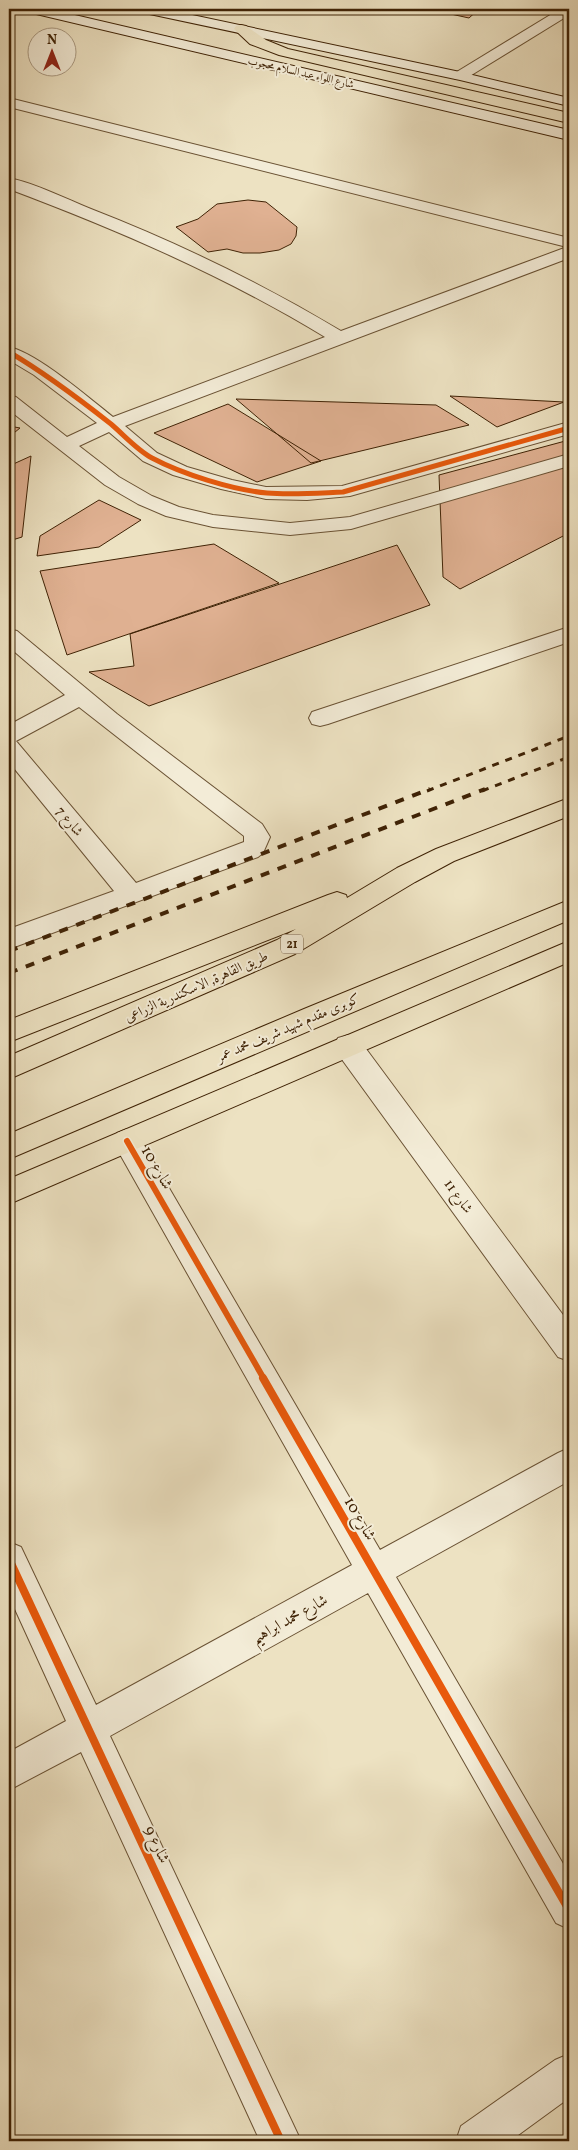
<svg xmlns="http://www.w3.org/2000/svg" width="578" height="2150" font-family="Vollkorn,Amiri,serif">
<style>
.building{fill:#e0b192;stroke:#3f2205}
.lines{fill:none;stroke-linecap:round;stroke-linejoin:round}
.lane-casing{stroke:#6a5234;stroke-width:2}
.street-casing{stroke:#6a5234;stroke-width:2}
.secondary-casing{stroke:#3f2205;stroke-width:2}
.highway-casing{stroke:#3f2205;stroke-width:2}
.lane{fill:#f3ecd7;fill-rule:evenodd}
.street{fill:#f3ecd7;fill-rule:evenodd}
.secondary{fill:#f3ecd7;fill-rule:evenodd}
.highway{fill:#ede2c2;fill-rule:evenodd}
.rail-far1{stroke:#3f2205;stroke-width:3;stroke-dasharray:7 7;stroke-linecap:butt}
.rail{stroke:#3f2205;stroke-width:4;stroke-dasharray:9 9;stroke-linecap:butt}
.cycleway-far2-casing{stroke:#f3ecd7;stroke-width:8}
.cycleway-far1-casing{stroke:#f3ecd7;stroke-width:9}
.cycleway-casing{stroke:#f3ecd7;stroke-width:11}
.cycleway-far2{stroke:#e8590c;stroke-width:5}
.cycleway-far1{stroke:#e8590c;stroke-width:6}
.cycleway{stroke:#e8590c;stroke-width:8}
.labels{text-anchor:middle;stroke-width:4;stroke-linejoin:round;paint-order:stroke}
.far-street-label{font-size:11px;fill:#3f2205;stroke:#f3ecd7}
.shield{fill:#f3ecd7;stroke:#755f44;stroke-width:1}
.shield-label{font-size:12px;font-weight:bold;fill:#3f2205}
.street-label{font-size:14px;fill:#3f2205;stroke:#f3ecd7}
.near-street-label{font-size:16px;fill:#3f2205;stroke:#f3ecd7}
</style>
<rect width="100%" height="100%" fill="#ede2c2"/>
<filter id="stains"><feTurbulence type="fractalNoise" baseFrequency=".004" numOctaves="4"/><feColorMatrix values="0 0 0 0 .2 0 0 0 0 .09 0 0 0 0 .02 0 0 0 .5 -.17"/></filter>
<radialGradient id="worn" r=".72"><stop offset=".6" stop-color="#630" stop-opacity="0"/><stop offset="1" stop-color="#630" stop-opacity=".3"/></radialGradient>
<path class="building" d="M428,9H479L469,18Z
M248,200L266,202L297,227L296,236L291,244L279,250L260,253H243L227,249L208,252L176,227L198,219L217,204Z
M450,396L564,402L497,427Z
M236,399L436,405L469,425L311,463Z
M228,404L321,461L257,482L154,433Z
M9,426L20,428L9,437Z
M569,440V533L460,589L443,577L439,475Z
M31,456L22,537L9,541V466Z
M99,500L141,520L99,547L37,556L40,536Z
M214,544L279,583L67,655L40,571Z
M397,545L430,605L149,706L89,672L134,666L130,634Z"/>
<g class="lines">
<g class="lane-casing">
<path id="lane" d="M560,9H569V15L465,79H455L453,76L455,73Z"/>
</g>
<g class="street-casing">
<path id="street" d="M9,98L569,238V258L125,426L157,453L187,467L232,480L266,487L342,486L569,422V434L350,496L307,500L266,499L221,489L173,475L143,461L109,432L79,446L119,477L152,496L179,507L213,515L290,523L350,517L569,454V466L351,529L290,535L213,527L166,516L138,504L105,485L9,410V395L16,397L67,437L97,423L34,375L9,360V347C37,353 89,398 113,417L325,337C225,276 118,230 9,189V178C37,184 64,198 91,209C178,243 261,283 341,331L567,247L9,107Z
M569,627V642L328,724L320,726L312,724L309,718L312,712Z
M9,629L17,631L117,714L262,824L270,837L263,853L258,857L9,949V929L114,891L9,762V725L65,695L9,647ZM79,707L244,836V842L136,883L16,741Z
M348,1035L358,1038L569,1323V1361L558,1357L338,1054L334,1046L338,1038Z
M127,1129L137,1133L380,1550L558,1453L569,1448V1481L396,1577L569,1874V1929L556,1923L368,1593L110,1736L301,2141H260L81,1752L9,1790V1752L66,1721L9,1596V1542L21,1547L96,1705L352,1565L117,1149L113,1141L117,1133Z
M569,2054V2098L510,2141H456L461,2126L555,2060Z"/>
</g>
<g class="secondary-casing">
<path id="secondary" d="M25,9H49L569,130V140L32,13Z
M138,9H164L460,72L569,98V106L460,80L145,13Z"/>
</g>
<g class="highway-casing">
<path id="highway" d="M241,25L246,26L266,40L288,49L569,113V123L279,55L250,44L234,29L236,26Z
M569,798V816L454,861L415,882L295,954L9,1079V1056L277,940L296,929L9,1042V1020L328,895L337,892L346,895L347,898L397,868L436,849Z
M569,900V920L9,1159V1134L304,1009Z
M569,941V962L9,1204V1179Z"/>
</g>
<use href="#lane" class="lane"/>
<use href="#street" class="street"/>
<use href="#secondary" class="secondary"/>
<use href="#highway" class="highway"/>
<path class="rail-far1" d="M427,791L569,736
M482,791L569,757"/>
<path class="rail" d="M9,951L430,789
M9,973L485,789"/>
<g class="cycleway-far2-casing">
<path id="cycleway-far2" d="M9,352C45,373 78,398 111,424C124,435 137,450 152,458C182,474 233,490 267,493C292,495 318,493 343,492L569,428"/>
</g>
<g class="cycleway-far1-casing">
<path id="cycleway-far1" d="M127,1141L264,1379"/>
</g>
<g class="cycleway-casing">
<path id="cycleway" d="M263,1378L569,1910
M9,1559L281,2141"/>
</g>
<use href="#cycleway-far2" class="cycleway-far2"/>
<use href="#cycleway-far1" class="cycleway-far1"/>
<use href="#cycleway" class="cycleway"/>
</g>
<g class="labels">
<g class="far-street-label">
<text transform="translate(301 72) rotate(13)" y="4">شارع اللواء عبد السلام محجوب</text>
</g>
<rect class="shield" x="281" y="934.5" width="22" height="19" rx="4"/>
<g class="shield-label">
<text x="292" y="948">21</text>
</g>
<g class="street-label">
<text transform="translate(70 821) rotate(50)" y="5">شارع 7</text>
<text transform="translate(196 986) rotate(-24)" y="5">طريق القاهرة, الاسكندرية الزراعى</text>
<text transform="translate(288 1027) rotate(-23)" y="5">كوبرى مقدم شهيد شريف محمد عمر</text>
<text transform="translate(459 1196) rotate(54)" y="5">شارع 11</text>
</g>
<g class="near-street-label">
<text transform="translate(158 1167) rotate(60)" y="6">شارع 10</text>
<text transform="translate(361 1518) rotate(60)" y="6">شارع 10</text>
<text transform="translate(289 1618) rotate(-29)" y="6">شارع محمد ابراهيم</text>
<text transform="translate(158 1844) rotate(65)" y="6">شارع 9</text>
</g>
</g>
<rect width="578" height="2150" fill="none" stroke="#ede2c2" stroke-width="30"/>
<rect x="10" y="10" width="558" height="2130" fill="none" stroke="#3f2205" stroke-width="2.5"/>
<rect x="15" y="15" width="548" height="2120" fill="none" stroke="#3f2205"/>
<g transform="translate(52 52)"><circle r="24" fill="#f3ecd7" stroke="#ab9b83"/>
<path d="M0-4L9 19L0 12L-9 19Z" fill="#8f2418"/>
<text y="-8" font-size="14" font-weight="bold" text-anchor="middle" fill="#3f2205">N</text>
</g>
<rect width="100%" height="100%" filter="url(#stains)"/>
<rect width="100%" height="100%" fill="url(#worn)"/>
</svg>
